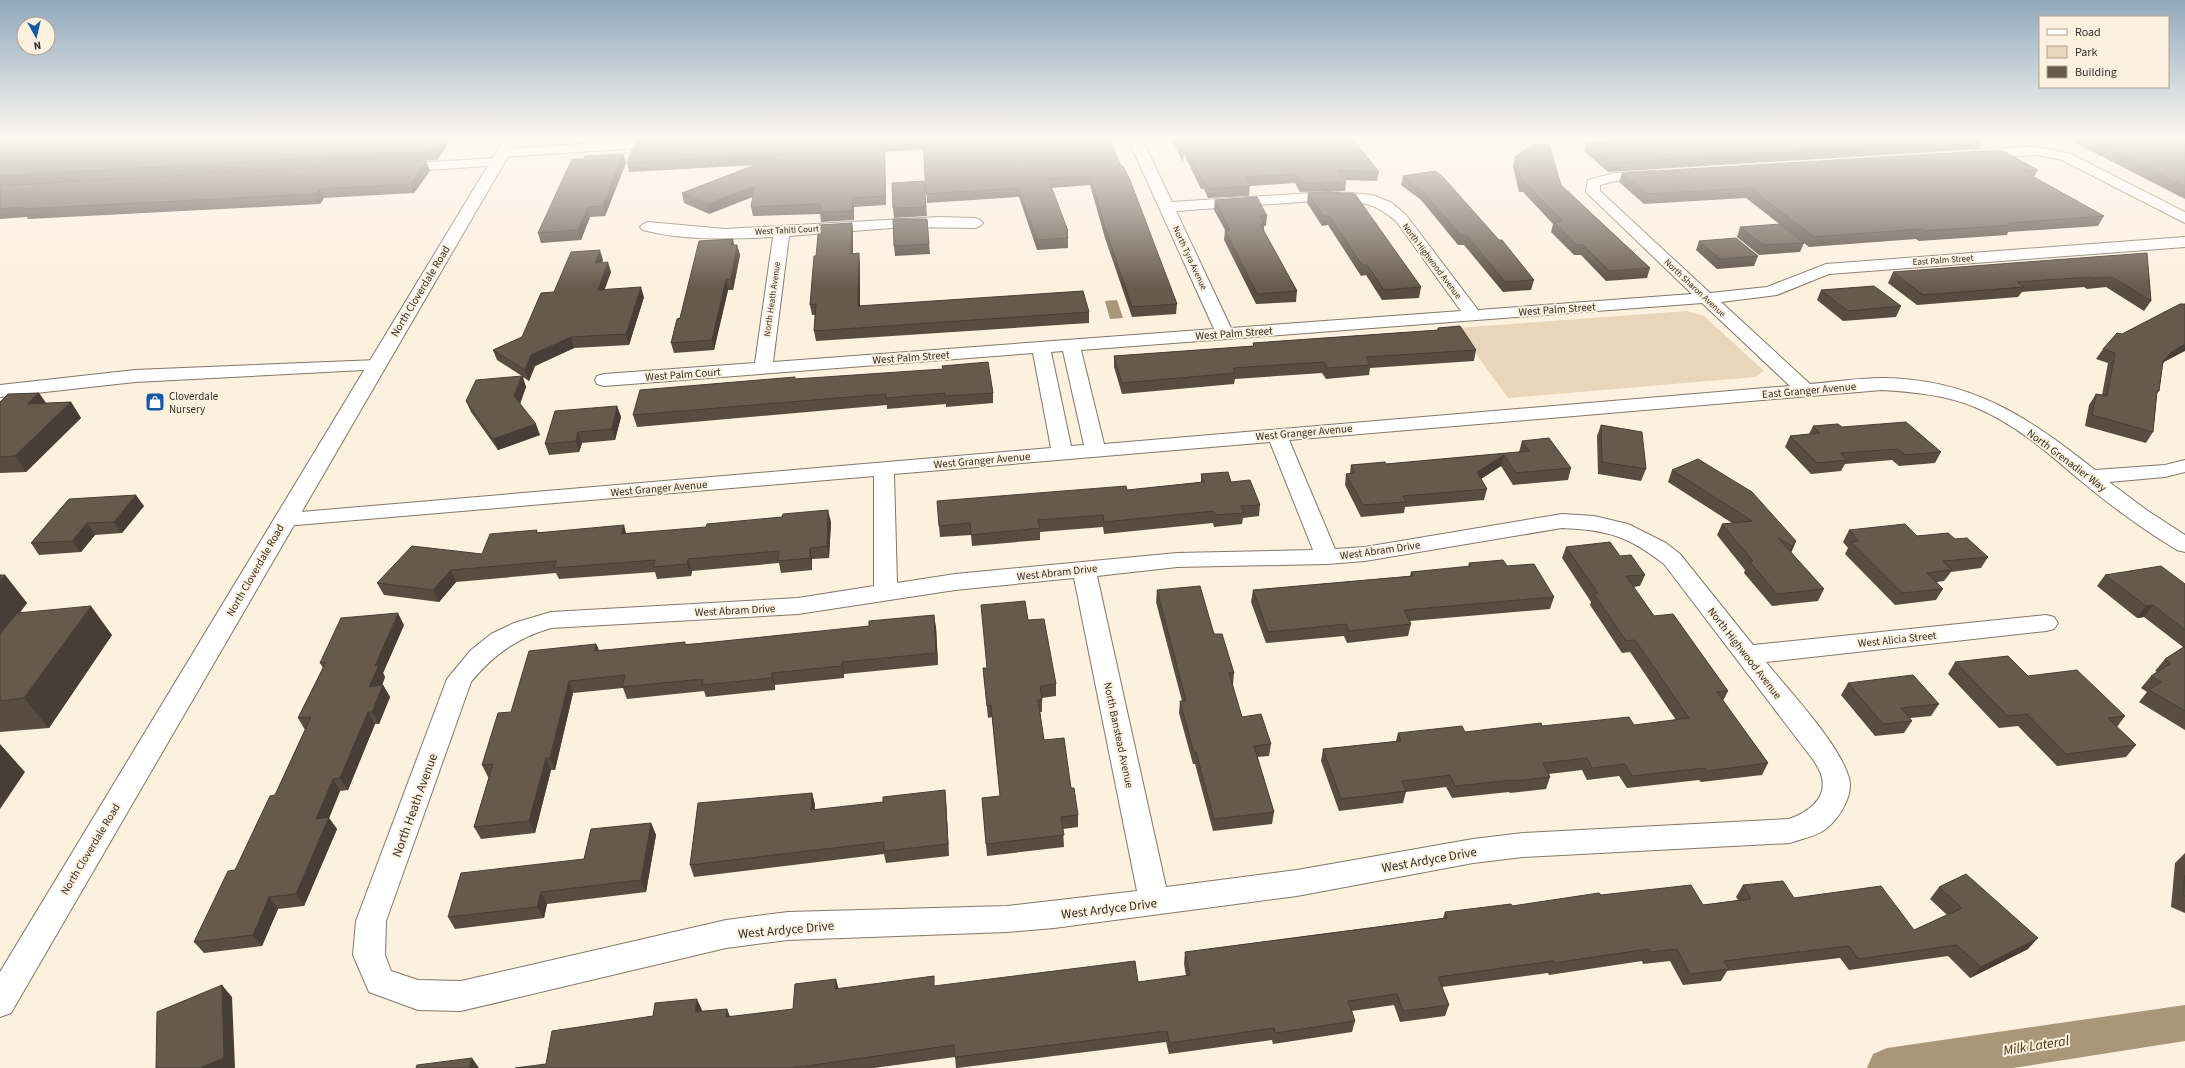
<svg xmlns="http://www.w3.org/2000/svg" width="2185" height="1068" font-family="'Source Sans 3',sans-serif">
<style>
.green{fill:#e9d5ba}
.water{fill:#aa9679}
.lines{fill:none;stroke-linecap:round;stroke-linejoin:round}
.canal{fill:#aa9679;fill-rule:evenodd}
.minor-casing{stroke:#827768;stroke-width:2}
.major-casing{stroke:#827768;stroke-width:2}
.minor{fill:#fff;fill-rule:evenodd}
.major{fill:#fff;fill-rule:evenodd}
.wall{fill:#574d41}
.shaded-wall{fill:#473f35}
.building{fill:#655a4c;stroke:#473f35}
.labels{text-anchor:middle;stroke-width:4;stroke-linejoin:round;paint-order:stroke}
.far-street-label{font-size:9px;fill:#342f29;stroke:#fcf0df}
.street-label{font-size:11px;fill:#342f29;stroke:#fcf0df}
.poi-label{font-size:11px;fill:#342f29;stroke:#fcf0df;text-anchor:start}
.near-street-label{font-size:13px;fill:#342f29;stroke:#fcf0df}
.near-water-label{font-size:14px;font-style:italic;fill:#4a330d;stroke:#fcf0df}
</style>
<rect width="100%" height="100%" fill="#fcf0df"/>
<path class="green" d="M1687,311L1704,316L1764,371L1755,377L1508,398L1457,328Z"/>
<path class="water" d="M1117,300L1123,318L1110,319L1105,301Z"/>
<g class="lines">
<path class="canal" d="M2185,1005V1041L2013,1068H1867L1873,1054L1887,1048Z"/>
<g class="minor-casing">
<path id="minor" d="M655,139H720L713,143L503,157L496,153L503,149Z
M1128,139H1142L1172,202L1327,192L1350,193L1373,195L1392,203L1406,215L1478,310L1692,294L1586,192L1588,180L1614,173L1655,171L1657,174L1655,177L1615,181L1600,185V191L1710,293L1767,287L1826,264L2185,237V247L1829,274L1777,295L1721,302L1810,384C1834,382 1859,378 1883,378C1972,379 2028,417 2095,470L2165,465L2185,460V472L2165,477L2109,482L2148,511L2185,535V552L2177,550C2144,530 2111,506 2081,481C2049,454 2017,425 1977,408C1947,395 1914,392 1882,390L1289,440L1335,549L1365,547L1562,514L1594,516L1628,524L1666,543L1680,554L1753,645L2046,615L2054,617L2058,623L2054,629L2046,631L1766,662C1790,692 1839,743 1849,778C1854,795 1839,818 1827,828C1818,836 1801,839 1790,843L1523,857L1473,863L1297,896L1054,928L1007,932L788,940L726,948L461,1011L418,1010L369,992L353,955L356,921L447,679L471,650L491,634L514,623L551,612L798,598L874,586V476L285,526L277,524L274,519L277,514L1051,448L1033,353L604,386L597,384L595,380L597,376L604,374L755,363L773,237C731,239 684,241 643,230L640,227L643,224L648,222L725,229L939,217L975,218L980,220L983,223L980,226L975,228L904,227L789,236L773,362L1214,329ZM1327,200C1359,202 1371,200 1396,221L1461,311L1231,328L1176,211ZM1702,303L1790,386L1104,444L1081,350ZM1063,351L1084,445L1071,446L1051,352ZM1270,442L1313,550L1177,553L955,574L897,583L894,474ZM1562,528C1608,530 1628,536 1664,564L1814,761C1817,766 1821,772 1822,778C1827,800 1806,813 1789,819L1523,833L1473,839L1297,870L1166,887L1097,576L1177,567L1327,564L1365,561ZM1074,578L1137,891L1007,906L788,912L726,920L461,981L418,980L391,971L385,955L386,921L471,682C493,655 517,638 551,628L798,614L955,590Z
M2025,147H2038L2071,154L2185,212V223L2062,160L2038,155L1976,158L1969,154L1976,150Z
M497,158L504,162L502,165L398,172L391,168L398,164Z
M377,360L383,361L386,365L383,369L135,382L0,397V385L135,370Z"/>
</g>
<g class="major-casing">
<path id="major" d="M504,139H518L11,1013L0,1017V972Z"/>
</g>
<use href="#minor" class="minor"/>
<use href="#major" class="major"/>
</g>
<path class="wall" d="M0,139H450V141L437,160L79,181L426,161L430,171L414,193L324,198L320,204L28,219L27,217L0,219Z
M660,139H1109L1177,304L1176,314L1132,317L1105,238L1090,185L1051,188L1068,231V248L1037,250L1019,197L927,203L924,149L885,152L886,205L854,207V220L821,222L820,214L753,216L751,207L753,197L709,214L684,203L682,193L755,165L629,172L627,163Z
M1171,139H1353L1379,172L1377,181L1345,180L1346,182L1345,191L1300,192L1295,183L1250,186L1249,196L1208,198L1204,189H1201L1184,154L1183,162Z
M1606,139H1981L1983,140L1979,149L1608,172L1584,151L1586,142L1606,141Z
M2068,139H2185V199Z
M623,154L626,163L605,216L590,217L581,240L541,243L538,233L584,159Z
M1515,157L1561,185L1650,268L1647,278L1606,281L1581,255H1574L1551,232L1553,224L1523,192H1519L1513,166Z
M2038,170L2034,177L2104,216L2098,226L2008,232L2007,235L1919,241L1916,239L1809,247L1746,198L1644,204L1619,182L1622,173Z
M1435,171L1534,280L1531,290L1503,292L1464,245H1458L1421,200L1401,185L1403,176Z
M924,181L927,216L894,218L893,208Z
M1308,193L1421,287L1419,298L1382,300L1366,275L1361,276L1328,225L1322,226L1307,203Z
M1215,200L1267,216L1266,226H1264V231L1297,291L1296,302L1256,304L1224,240L1225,230L1214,210Z
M927,219L930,254L895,256L894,246Z
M852,223L853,232V254L860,263V306L1089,312V323L816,341L814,331L815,315H812L810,305L816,256Z
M1740,227L1804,243L1800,252L1759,255L1737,237Z
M1699,241L1758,256L1754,266L1717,269L1696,250Z
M734,245H737L740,255L733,290H728L714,350L674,353L671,343L680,318Z
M2147,253L2151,301L2144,311L2106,287L2087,289L2084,287L2022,292L2018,297L1917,305L1888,283L1893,272Z
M603,260L602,262L611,272L604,290L644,297L629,345L574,348L535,366L529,381L523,377L526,387L520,403L540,435L498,450L471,412L466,401L522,376L497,360L493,350L522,337L554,292Z
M1821,290L1901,306L1896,317L1843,321L1817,300Z
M1438,328L1476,350L1474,361L1370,368L1369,375L1326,379L1322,373L1235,379L1234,384L1122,394L1114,367V356L1253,346V343L1437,330Z
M2103,349L2164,362L2163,364L2159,391L2157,394L2153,432L2146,443L2085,426L2089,405L2096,394L2102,395L2108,363L2096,359Z
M795,377V379L993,393V403L946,407V404L887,409V405L637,427L633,415Z
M39,393L46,403L71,402L81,418L26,472L0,473V402Z
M617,406L621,417L615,440L582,443L579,452L549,455L545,444Z
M1601,425L1646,469L1641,481L1598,474L1597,436Z
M1813,426L1842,427L1941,452L1935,463L1899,466L1892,460L1845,464L1841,471L1811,474L1785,447L1790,436L1809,434Z
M1522,441L1571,468L1568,480L1513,485L1501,466L1481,479L1487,489L1484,500L1405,507L1404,513L1361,517L1345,485L1346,474L1350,473L1351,465L1386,464L1519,452Z
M1672,470L1796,541L1791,552L1824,589L1818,601L1772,606L1744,573L1745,570L1717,535L1722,524L1732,523L1668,482Z
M1201,474L1231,482L1260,505L1259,516L1243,518L1242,524L1214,527L1213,523L1104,534L1103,527L1040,532V540L972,546L971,535L940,537L939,526L1127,490L1201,482Z
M69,499L144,506L122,533L95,535L81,552L39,555L31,543Z
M831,522L829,558L812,559V570L781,573L779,563L692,571L691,576L657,579L655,572L559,579L556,573L456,582L439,602L384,595L377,583L482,554L538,532L626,533Z
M1849,530L1955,539L1988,557L1981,568L1951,572L1944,581L1937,582L1943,589L1936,600L1895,605L1845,554L1848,548L1843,542Z
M1566,547L1620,556L1645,575L1640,586L1634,587L1654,616L1728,691L1723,701L1768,763L1762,775L1701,782L1699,780L1627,788L1619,776L1587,780L1582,770L1549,774L1550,777L1546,789L1510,793L1509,792L1452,798L1446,787L1406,792L1403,803L1339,811L1321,761L1323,749L1396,741L1398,733L1465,732L1542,726L1634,725L1676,720L1630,652L1622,653L1590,605L1591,602L1562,558Z
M1469,563L1507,566L1554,597L1550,609L1410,621L1411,624L1408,636L1347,643L1344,636L1266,643L1251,602L1253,590L1410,576L1411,572L1468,567Z
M0,575H5L27,603L20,612L112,635L49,728L0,732Z
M2105,575L2185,584V730L2139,702L2147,692L2141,688L2151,676L2157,672L2155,671L2165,659L2183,647L2144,617L2137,618L2097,586Z
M1157,590L1214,634L1234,673L1233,685H1232L1242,717L1271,744L1269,756L1257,757L1274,812L1272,824L1213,831L1195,764H1193L1179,713L1180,701H1182L1156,602Z
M1028,620L1056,684V696L1042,698V712H1040L1044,740L1071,788L1078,815V827L1063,829L1064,847L987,856L982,798L1000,796L992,717L988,718L983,668H987Z
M404,625L383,673L385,677L382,686L383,685L390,697L379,724H375L348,790L340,791L329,818L337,829L304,906L278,909L262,946L204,953L194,942L235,870L275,795L305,730L298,718L323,668L320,663Z
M936,627L938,665L844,674V678L775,685V690L706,697L704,691L627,699L623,688L573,693L555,770H551L535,833L481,839L474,827L489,777H488L482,765L511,712L596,644L599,650Z
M1955,662L2028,676L2125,716L2117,727L2136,745L2126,757L2057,766L2018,726L1999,728L1948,674Z
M1848,683L1939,704L1931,716L1910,718L1912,721L1904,733L1875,736L1841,695Z
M945,790L946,802L949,856L886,863L884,854L694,877L690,865L812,793L815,805L814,810L883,802Z
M651,823L656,835L646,892L547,904L544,918L455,929L448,917L584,859Z
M2185,853V913L2171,907L2175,863Z
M1743,885L1794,898L1914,930L1947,915L1930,899L1939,887L2028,949L1970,978L1948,956L1849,970L1840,958L1727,971L1721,981L1683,985L1670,961L1643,964L1642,961L1549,975L1548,973L1442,987L1449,1005L1445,1016L1400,1022L1394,1005L1352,1011L1355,1021L1352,1032L1273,1044L1272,1040L1169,1054L1166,1042L957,1068H956L955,1057L874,1068H515L546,1064L702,1010L701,1011L727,1009L730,1017L793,1009L838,989L935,986L1138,982L1186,976L1184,964L1185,952L1443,918L1445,912L1512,906L1601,895L1703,905L1738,900L1736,897Z"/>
<path class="shaded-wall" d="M442,139H450V141L437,160L434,151Z
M884,142L885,152L886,205L885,196Z
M623,154L626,163L605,216L603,206Z
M426,161L430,171L414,193L411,184Z
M755,186L756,195L709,214L707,204Z
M320,189L324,198L320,204L315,194Z
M853,198L854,207V220L852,211Z
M588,207L590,217L581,240L578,230Z
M852,223L853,232V264L851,254Z
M733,239L735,249L731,245Z
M737,245L740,255L733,290L731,279Z
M600,250L603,260L598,273L595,263Z
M859,253L860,263V316L858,306Z
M608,262L611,272L601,300L598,290Z
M726,280L728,290L714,350L712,340Z
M641,287L644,297L629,345L626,334Z
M571,337L574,348L535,366L529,381L525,370L531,355Z
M2185,344V351L2164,362L2156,372L2163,361L2171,352Z
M522,376L526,387L519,407L514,396Z
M39,393L49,408L27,404Z
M71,402L81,418L26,472L15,456Z
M617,406L621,417L615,440L612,429Z
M536,424L540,435L498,450L493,439Z
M578,432L582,443L579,452L576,441Z
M1504,455L1501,466L1474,483L1477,472Z
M136,495L144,506L122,533L114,522Z
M828,510L831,522L829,558L827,546Z
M87,523L95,535L81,552L72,541Z
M624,525L627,537L621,534Z
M1796,541L1791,553L1787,557L1792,546Z
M810,548L812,559V570L810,558Z
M688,559L692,571L691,576L687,564Z
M451,570L456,582L439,602L433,590Z
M5,575L27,603L0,639V581Z
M2153,605L2144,617L2137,618L2146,606Z
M91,606L112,635L49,728L24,698Z
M398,613L404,625L383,673L385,677L376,699L369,687L375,666Z
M934,615L936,627L938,665L936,653Z
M596,644L601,656L595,651Z
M842,662L844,674V678L842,666Z
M772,673L775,685V690L772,678Z
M569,681L573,693L555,770L550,758Z
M383,685L390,697L379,724L372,712Z
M368,712L375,724L348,790L340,778Z
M0,744L25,772L0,809Z
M546,758L551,770L535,833L529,821Z
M333,779L340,791L329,818L337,829L304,906L296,894L316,819Z
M945,790L946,802L949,856L948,844Z
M812,793L815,805L814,822L811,810Z
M651,823L656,835L646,892L641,880Z
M541,892L547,904L544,918L537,907Z
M269,897L278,909L262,946L253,935Z
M2038,938L2028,949L1970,978L1981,967Z
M836,979L839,990L835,989Z
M222,985L232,997L235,1068H200Z
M697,999L702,1010L700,1023L695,1012Z
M727,1009L731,1020L726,1017Z
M472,1058L479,1068H469Z"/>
<path class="building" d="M0,139H442L434,151L0,176Z
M660,139H1109L1121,166H1123L1130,180L1177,304L1132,307L1105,228L1090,176L1048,178L1068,231H1066L1068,238L1037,240L1018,188L926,194L923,140L884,142L885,196L853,198L852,211L820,212V204L751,207L755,186L707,204L682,193L784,154L627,163L636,140Z
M1176,139H1353L1379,172L1338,170L1346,182L1302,183L1296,174L1245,177L1250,186L1209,189L1204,179L1202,180L1183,143L1184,153Z
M1607,139H1981L1983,140L1611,163L1586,142L1610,141Z
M2091,139H2185V187Z
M1549,144L1561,185L1650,268L1609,271L1583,245H1577L1554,222L1563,221L1525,183H1522L1515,157L1532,145Z
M2001,150L2038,170L2023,171L2104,216L2009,223L2012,225L1923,231L1921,229L1814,237L1750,188L1647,194L1622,173Z
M623,154L603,206L588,207L578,230L538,233L572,159H584L585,156Z
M426,161L411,184L320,189L315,194L22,209L24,207L0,209V186Z
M1435,171L1442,176L1499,240H1502L1534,280L1505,282L1466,235H1460L1423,191L1403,176Z
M924,181L926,207L893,208L892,183Z
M1328,192L1355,194L1421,287L1384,290L1367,265H1362L1329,216H1323L1308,193Z
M1257,197L1267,216H1260L1264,224H1260L1297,291L1257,294L1225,230H1230L1215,200Z
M893,219H927L929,244L894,246Z
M852,223L851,254L859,253L858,306L1083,291L1089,312L814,331L816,304L810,305L814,256H816L819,225Z
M1780,224L1804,243L1763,245L1740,227Z
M1736,238L1758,256L1720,259L1699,241Z
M733,239L731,245H737L731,279L726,280L712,340L671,343L677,319L680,318L699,241Z
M600,250L595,263L608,262L598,290L641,287L626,334L571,337L531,355L525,370L493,350L522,337L541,293L554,292L571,252Z
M2147,253L2151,301L2112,277L2093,278L2090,277L2017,282L2024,287L1923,295L1893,272Z
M1874,286L1901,306L1848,311L1821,290Z
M2180,304H2185V344L2171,352L2163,361L2159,391H2157L2153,432L2092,415L2096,394L2107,396L2115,353L2103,349L2117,333L2122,334Z
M1460,326L1476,350L1366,357L1370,365L1327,368L1324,362L1233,368L1235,373L1122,383L1114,356L1254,346L1253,343L1439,330L1438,328Z
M988,362L993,393L945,396V393L886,398V394L633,415L640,390L795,377V379L943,369L942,366Z
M522,376L514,396L536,424L493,439L466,401L476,380Z
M39,393L27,404L71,402L15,456L0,457V402L8,394Z
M617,406L612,429L578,432L576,441L545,444L555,411Z
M1906,422L1941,452L1905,455L1898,449L1840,453L1847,460L1817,463L1790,436L1820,433L1813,426L1838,424L1842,427Z
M1601,425L1642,432L1646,469L1602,462Z
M1549,438L1571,468L1516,473L1504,455L1477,472L1487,489L1403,496L1406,502L1363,505L1346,474L1355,473L1351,465L1385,462L1386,464L1529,451L1522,441Z
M1698,459L1752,492L1796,541L1792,546L1778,538L1824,589L1777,594L1749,561H1753L1722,524L1752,521L1672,470Z
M1228,472L1231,482L1250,480L1260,505L1241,506L1244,513L1215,515L1214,511L1104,522L1103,515L1038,520L1040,528L971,535L970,523L939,526L937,501L1126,486L1127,490L1204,482L1201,474Z
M136,495L114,522L87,523L72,541L31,543L69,499Z
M828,510L827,546L810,548V558L778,561L779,551L688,559L687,564L653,567L655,560L554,568L556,561L451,570L433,590L377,583L412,546L482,554L490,534L537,530L536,533L624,525L621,534L706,527L707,524L782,517L783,514Z
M1905,524L1917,536L1948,533L1955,539L1967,538L1988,557L1943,561L1952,570L1927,573L1943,589L1902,593L1851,542L1859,541L1849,530Z
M1610,542L1620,556L1631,555L1645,575L1626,576L1654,616L1673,614L1728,691L1717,692L1768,763L1707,771L1705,768L1632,776L1625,764L1592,768L1587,758L1543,763L1550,777L1514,781L1513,780L1455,786L1450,775L1402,781L1406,791L1341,799L1323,749L1401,741L1398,733L1462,726L1465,732L1541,723L1542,726L1629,717L1634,725L1689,718L1635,640L1626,641L1594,594L1598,593L1566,547Z
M1503,560L1507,566L1534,564L1554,597L1404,610L1411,624L1349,631L1346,624L1268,632L1253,590L1413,576L1411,572L1471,566L1469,563Z
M2161,566L2185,584V630L2153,605L2146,606L2105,575Z
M0,575H5L0,581Z
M1200,586L1214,634H1222L1234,673H1229L1242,717L1261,714L1271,744L1254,746L1274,812L1214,819L1196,752L1194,753L1180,701H1186L1157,590Z
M1025,601L1028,620L1044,619L1056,684L1040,686L1042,700H1038L1044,740L1064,738L1071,788H1074L1078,815L1061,817L1064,835L986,844L982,798L1000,796L991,705L987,706L983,668H987L981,605Z
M91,606L24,698L0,701V634L17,613Z
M398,613L375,666L379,665L369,687L383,685L372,712H368L340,778L333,779L316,819L329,817L296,894L269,897L253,935L194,942L228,871L235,870L270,796L275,795L311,717L298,718L326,662L320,663L341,618Z
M934,615L936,653L842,662V666L772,673V678L702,685L703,679L622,687L625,675L569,681L550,758H546L529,821L474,827L493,764L482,765L498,713L511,712L529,651L596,644L595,651L685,642V645L869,626V621Z
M2184,647H2185V711L2149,690L2161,682L2151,676L2171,663L2165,659Z
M2008,656L2028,676L2077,670L2125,716L2108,718L2136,745L2066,754L2027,714L2008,716L1955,662Z
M1913,675L1939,704L1901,708L1912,721L1883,724L1848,683Z
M945,790L948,844L884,851V842L690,865L698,803L812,793L811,810L883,802V797Z
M651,823L641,880L541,892L537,907L448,917L461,873L584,859L591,829Z
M1966,874L2038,938L1981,967L1957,945L1858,959L1849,946L1724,961L1729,969L1690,974L1677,949L1650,952L1648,949L1554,963L1553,961L1438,977L1449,1005L1403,1011L1397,994L1348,1001L1355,1021L1275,1033L1274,1028L1170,1043L1167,1031L955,1057L954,1045L792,1068H515L546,1064L552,1031L653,1016L655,1003L697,999L695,1012L727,1009L726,1017L793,1009L795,984L836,979L835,989L934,976V986L1135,961L1138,982L1190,975L1185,952L1447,918L1445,912L1511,904L1512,906L1599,893L1601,895L1691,885L1703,905L1751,899L1743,885L1783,881L1794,898L1881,886L1914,930L1962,908L1939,887Z
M2185,875V896H2183Z
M222,985L224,1058L200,1068H156L157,1012Z
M472,1058L469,1068H416L417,1065Z"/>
<linearGradient id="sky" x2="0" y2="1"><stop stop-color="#8fa8bc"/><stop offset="0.48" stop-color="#fef8f1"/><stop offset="1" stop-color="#fef8f1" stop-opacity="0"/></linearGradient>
<rect width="2185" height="288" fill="url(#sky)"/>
<defs>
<g id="shop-square" transform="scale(1)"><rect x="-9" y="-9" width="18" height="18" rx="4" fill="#1657a8" stroke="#fcf0df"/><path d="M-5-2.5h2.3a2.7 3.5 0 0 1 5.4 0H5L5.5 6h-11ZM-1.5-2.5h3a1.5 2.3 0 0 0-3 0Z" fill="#fff"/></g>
</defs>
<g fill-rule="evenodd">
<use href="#shop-square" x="155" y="402"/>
</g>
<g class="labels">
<g class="far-street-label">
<text transform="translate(787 230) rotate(-3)" y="3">West Tahiti Court</text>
<text transform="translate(1190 258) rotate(65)" y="3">North Tyra Avenue</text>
<text transform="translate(1943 260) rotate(-4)" y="3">East Palm Street</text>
<text transform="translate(1432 261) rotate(53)" y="3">North Highwood Avenue</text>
<text transform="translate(1695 288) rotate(43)" y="3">North Sharon Avenue</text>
<text transform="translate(772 299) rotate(-82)" y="3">North Heath Avenue</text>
</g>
<g class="street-label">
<text transform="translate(420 291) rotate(-59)" y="4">North Cloverdale Road</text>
<text transform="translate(1557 309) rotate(-4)" y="4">West Palm Street</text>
<text transform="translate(1234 333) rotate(-4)" y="4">West Palm Street</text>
<text transform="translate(911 357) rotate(-4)" y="4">West Palm Street</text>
<text transform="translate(683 374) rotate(-4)" y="4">West Palm Court</text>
<text transform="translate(1809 390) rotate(-5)" y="4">East Granger Avenue</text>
<text transform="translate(1304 432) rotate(-5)" y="4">West Granger Avenue</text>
<text transform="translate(982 460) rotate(-5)" y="4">West Granger Avenue</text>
<text transform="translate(2067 460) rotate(37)" y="4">North Grenadier Way</text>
<text transform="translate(659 488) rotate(-5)" y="4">West Granger Avenue</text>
<text transform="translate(1380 550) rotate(-8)" y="4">West Abram Drive</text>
<text transform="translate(255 570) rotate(-60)" y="4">North Cloverdale Road</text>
<text transform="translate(1057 572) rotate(-6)" y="4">West Abram Drive</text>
<text transform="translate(735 610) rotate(-3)" y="4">West Abram Drive</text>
<text transform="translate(1897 639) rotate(-6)" y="4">West Alicia Street</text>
<text transform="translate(1745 653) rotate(52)" y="4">North Highwood Avenue</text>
<text transform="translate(1119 735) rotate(78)" y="4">North Banstead Avenue</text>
<text transform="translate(90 849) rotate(-59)" y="4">North Cloverdale Road</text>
</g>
<g class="poi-label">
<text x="169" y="400">Cloverdale<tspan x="169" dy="13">Nursery</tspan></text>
</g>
<g class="near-street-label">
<text transform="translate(414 805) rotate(-70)" y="5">North Heath Avenue</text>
<text transform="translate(1429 859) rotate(-10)" y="5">West Ardyce Drive</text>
<text transform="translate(1109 908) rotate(-7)" y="5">West Ardyce Drive</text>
<text transform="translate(786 929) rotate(-5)" y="5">West Ardyce Drive</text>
</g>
<g class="near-water-label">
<text transform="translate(2036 1045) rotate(-9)" y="5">Milk Lateral</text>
</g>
</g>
<rect x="2039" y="16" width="130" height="72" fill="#fcf0df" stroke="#aca396"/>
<rect x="2047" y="29" width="20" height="6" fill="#ffffff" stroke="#aca396"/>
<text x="2075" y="36" font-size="12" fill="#342f29">Road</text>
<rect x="2047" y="46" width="20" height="12" fill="#e9d5ba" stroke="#aca396"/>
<text x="2075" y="56" font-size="12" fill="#342f29">Park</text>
<rect x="2047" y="66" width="20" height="12" fill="#655a4c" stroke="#aca396"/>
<text x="2075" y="76" font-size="12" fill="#342f29">Building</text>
<g transform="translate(36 36) rotate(172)"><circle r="19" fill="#fcf0df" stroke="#aca396"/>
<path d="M0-3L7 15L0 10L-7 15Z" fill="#1657a8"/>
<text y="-6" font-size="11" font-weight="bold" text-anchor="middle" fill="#342f29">N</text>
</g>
</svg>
